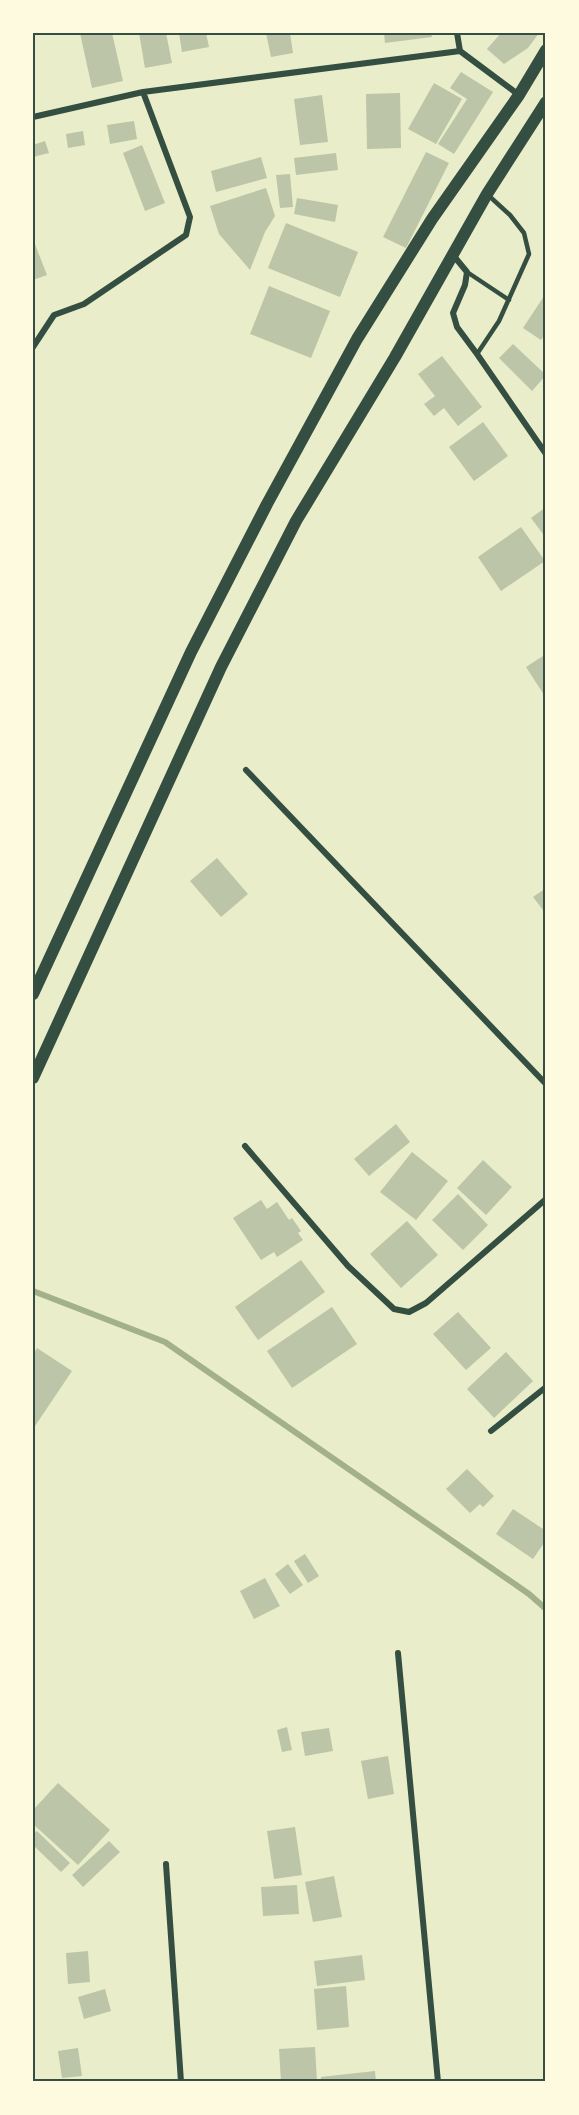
<svg xmlns="http://www.w3.org/2000/svg" width="579" height="2115" font-family="'Fira Sans Condensed',sans-serif">
<style>
.lines{fill:none;stroke-linecap:round;stroke-linejoin:round}
.stream{stroke:#a3b18a;stroke-width:6}
.building{fill:#bcc5a7}
.service{stroke:#344e41;stroke-width:4.5}
.minor{stroke:#344e41;stroke-width:6}
.secondary{stroke:#344e41;stroke-width:12}
.neatline{fill:none;stroke:#344e41;stroke-width:2}
</style>
<rect width="100%" height="100%" fill="#e9edc9"/>
<g class="lines">
<path class="stream" d="M33,1291L165,1342L529,1594L546,1609"/>
</g>
<path class="building" d="M80,33H112L123,81L92,88Z
M139,33H166L172,63L145,68Z
M179,33H206L209,47L182,52Z
M266,33H290L293,53L271,57Z
M384,33H431L432,37L385,43Z
M501,33H539L528,48L504,64L487,49Z
M461,72L493,92L454,154L438,144L467,99L450,88Z
M434,83L462,99L436,144L408,129Z
M400,93L401,148L367,149L366,94Z
M322,95L328,142L300,145L294,99Z
M134,121L137,139L110,144L107,125Z
M83,131L85,145L68,148L66,134Z
M45,141L49,153L33,157V145Z
M142,145L165,203L145,211L123,153Z
M426,152L449,163L406,248L383,237Z
M336,153L338,170L296,175L294,158Z
M261,157L267,178L216,192L211,171Z
M290,174L293,207L280,208L276,175Z
M266,188L275,216L265,232L250,270L219,234L210,206Z
M297,198L338,205L335,222L294,214Z
M286,223L358,252L340,297L268,268Z
M33,239L47,275L33,280Z
M269,286L330,311L311,358L250,334Z
M546,293V333L541,340L523,328Z
M513,344L546,375L532,391L499,358Z
M442,356L482,407L458,426L444,408L434,416L424,404L435,396L418,374Z
M483,422L508,456L474,481L449,447Z
M546,507V538L531,518Z
M521,527L545,561L501,591L478,557Z
M546,654V698L526,667Z
M217,858L248,894L221,917L190,881Z
M546,888V914L533,897Z
M396,1124L410,1142L369,1176L354,1159Z
M412,1152L448,1181L416,1220L380,1192Z
M483,1160L512,1187L486,1215L457,1188Z
M458,1194L488,1225L463,1250L432,1220Z
M261,1200L267,1209L277,1202L289,1220L292,1218L301,1231L298,1233L303,1240L277,1257L274,1252L261,1260L233,1218Z
M407,1221L438,1255L401,1288L370,1254Z
M301,1260L325,1292L258,1340L235,1307Z
M332,1307L357,1344L292,1388L267,1351Z
M458,1312L491,1348L466,1370L433,1334Z
M37,1348L72,1371L33,1429V1355Z
M506,1352L533,1381L494,1418L467,1389Z
M467,1469L494,1496L483,1507L480,1504L470,1513L446,1489Z
M513,1509L546,1531V1540L533,1559L496,1534Z
M305,1554L319,1576L308,1583L294,1561Z
M288,1564L303,1585L290,1594L275,1574Z
M265,1578L280,1606L254,1619L240,1591Z
M287,1727L292,1750L282,1752L277,1730Z
M329,1728L333,1751L305,1756L301,1732Z
M388,1756L394,1794L368,1799L361,1761Z
M58,1783L110,1830L78,1865L33,1824V1810Z
M295,1827L302,1875L274,1879L267,1831Z
M37,1831L70,1863L61,1872L33,1845V1834Z
M109,1841L120,1852L83,1887L72,1875Z
M334,1876L342,1917L313,1922L305,1882Z
M297,1885L299,1914L263,1916L261,1887Z
M88,1951L90,1982L68,1984L66,1953Z
M362,1955L365,1980L317,1986L314,1961Z
M346,1986L349,2027L317,2030L314,1989Z
M105,1989L111,2011L84,2019L78,1997Z
M315,2047L317,2082H281L279,2049Z
M78,2048L82,2076L62,2078L58,2051Z
M375,2071L376,2082H321V2077Z"/>
<g class="lines">
<path class="service" d="M467,272L509,300
M477,354L499,321L529,254L524,233L510,215L488,195"/>
<path class="minor" d="M457,33L460,51L519,95
M33,117L143,92L460,51
M453,255L467,272L465,285L453,313L457,327L477,354L546,454
M33,347L54,315L84,304L186,235L190,217L143,92
M246,770L546,1084
M245,1146L348,1266L394,1309L409,1312L426,1303L546,1199
M491,1431L546,1387
M398,1653L438,2082
M166,1864L181,2082"/>
<path class="secondary" d="M33,994L191,652L267,504L357,339L432,219L519,95L546,50
M33,1078L221,667L296,521L395,357L487,194L546,102"/>
</g>
<rect width="579" height="2115" fill="none" stroke="#fefae0" stroke-width="69"/>
<rect x="34" y="34" width="510" height="2046" class="neatline"/>
</svg>
